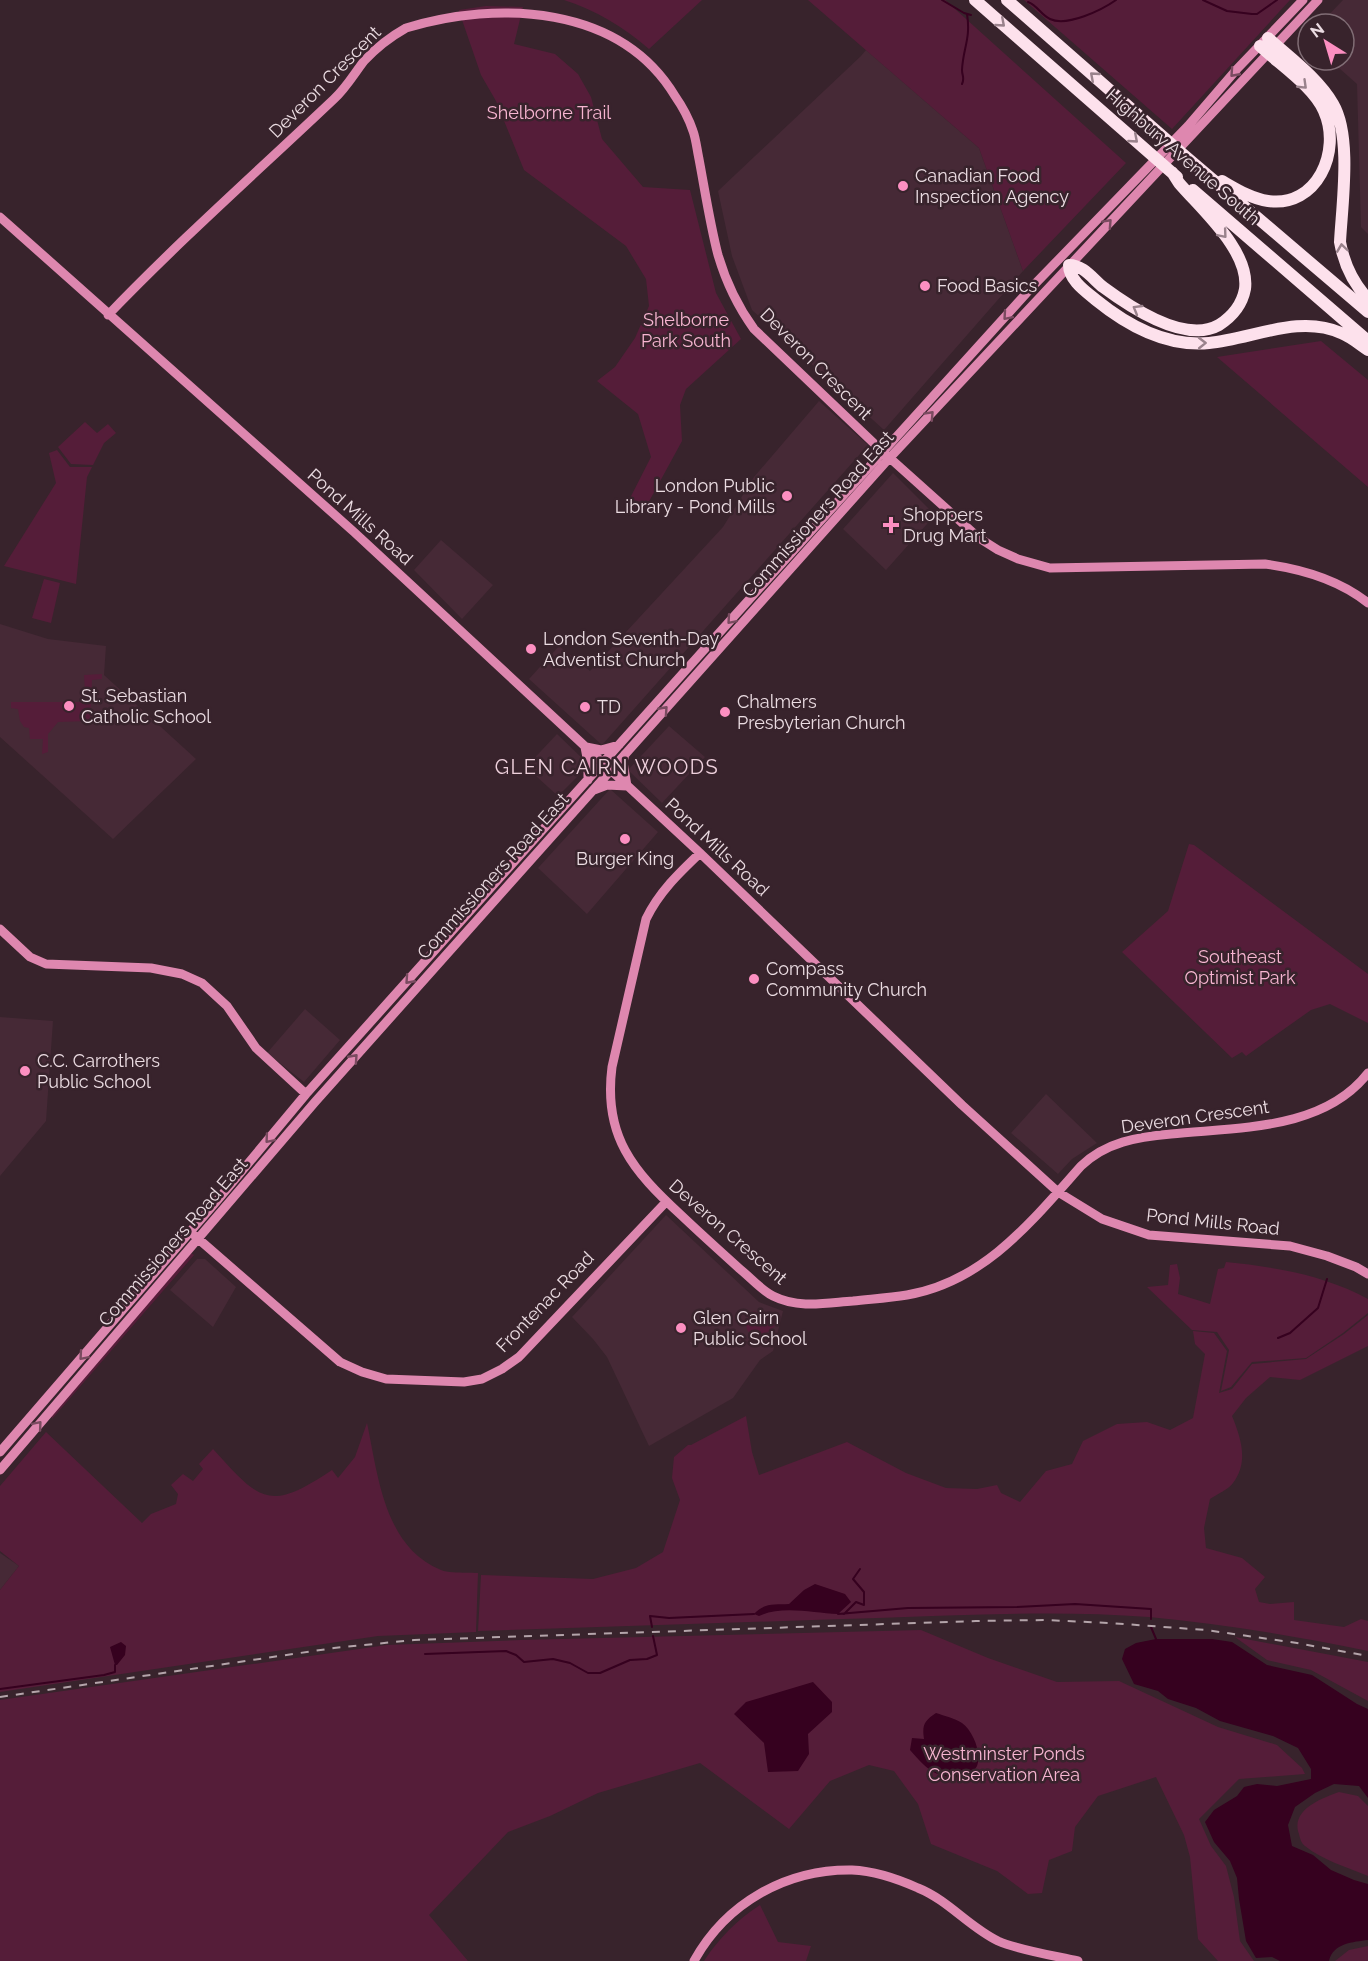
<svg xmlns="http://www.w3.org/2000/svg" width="1368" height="1961" font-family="Raleway,sans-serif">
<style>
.built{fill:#462936}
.green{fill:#551d39}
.water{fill:#36011f}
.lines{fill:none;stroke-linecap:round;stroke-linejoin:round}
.stream{stroke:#36011f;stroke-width:2}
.secondary{stroke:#de87af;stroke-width:9}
.highway{stroke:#fde1ec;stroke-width:12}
.rail{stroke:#b4a4aa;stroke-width:2;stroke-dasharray:8 8;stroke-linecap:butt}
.oneway{stroke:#9a828c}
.oneway2{stroke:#7a4b60}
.poi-dot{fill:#fc8fc1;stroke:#38232c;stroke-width:2}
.labels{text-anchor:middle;stroke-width:5;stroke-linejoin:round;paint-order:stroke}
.street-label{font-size:18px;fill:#ebdce2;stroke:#38232c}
.park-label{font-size:18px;fill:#f7b5d1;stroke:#38232c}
.poi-label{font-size:18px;fill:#ebdce2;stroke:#38232c;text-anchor:start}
.neighbourhood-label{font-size:20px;letter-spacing:1.5px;fill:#efd1dd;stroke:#38232c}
</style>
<rect width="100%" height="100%" fill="#38232c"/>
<path class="built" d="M1343,0H1368V234L1361,227L1357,84L1330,60H1344V24H1320Z
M866,50L979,148L1023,271L884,430L752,310L732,256L718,191L861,56Z
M819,401L868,445L602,745L529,679L559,646L590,671L723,527L754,477Z
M893,473L935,515L886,570L843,529Z
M441,540L493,585L462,619L414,570Z
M0,624L48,639L106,646L104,675L196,759L113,839L0,737Z
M669,726L705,757L662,803L628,770Z
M557,734L582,758L584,770L558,796L526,767Z
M610,789L658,832L587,914L538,868Z
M305,1009L340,1040L304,1082L267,1053Z
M0,1017L53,1021L46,1121L0,1176Z
M1046,1094L1097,1143L1072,1159L1058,1174L1011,1133Z
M666,1215L759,1302L783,1311L773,1351L760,1360L733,1398L649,1446L607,1357L593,1339L572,1317Z
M197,1259H205L236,1287L213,1327L170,1290Z
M0,1553L19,1566L0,1590Z"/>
<path class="green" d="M564,0H702L649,49C624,27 595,10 564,0Z
M808,0H945L1126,163L1023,271L979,148Z
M1024,0H1290L1172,129Z
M486,6L523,7L514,44L555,54L578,74L591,97L602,139L643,187L690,190L716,293L741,339L686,389L680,405L682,441L646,507L625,508L651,457L638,414L597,381L615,367L635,338L649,306L646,279L626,246L524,170L496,101L481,75L460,14L459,10Z
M1321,341L1368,380V487L1217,357Z
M85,422L97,433L108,424L116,433L104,443L93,465L71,464L58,447Z
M57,450L70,467H92L87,477L76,584L4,566L56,483L49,453Z
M44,579L60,583L51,623L32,618Z
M102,674V679L92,680L90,721L58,722L48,734V752L42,754L43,739H30L29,728L24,727L20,721L18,709L11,708V702H81L82,692H85L84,675Z
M1189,844L1194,845L1368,974V1023L1330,1004L1311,1010L1246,1056L1242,1052L1232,1058L1122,952L1168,911Z
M191,1253L194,1255L52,1419V1414Z
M1226,1262C1275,1267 1324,1275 1368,1299V1313L1343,1333L1306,1358L1252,1362L1231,1387L1221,1391L1229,1350L1217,1332L1192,1330L1147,1287L1168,1285L1170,1265L1177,1264L1180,1278L1178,1294L1210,1304L1218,1269L1224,1268Z
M754,1311L772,1317L775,1326L761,1337C748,1336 743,1328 748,1316Z
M1368,1315V1346L1300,1380L1270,1377L1246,1398L1232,1416C1241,1438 1249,1462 1233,1483C1228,1490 1217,1494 1210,1499L1204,1528L1206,1548L1242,1558L1265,1577L1255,1589L1259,1602L1270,1604L1294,1602V1620L1344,1627L1361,1619L1368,1621V1651C1295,1636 1223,1624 1149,1617C1059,1610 967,1615 877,1618C744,1622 611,1627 478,1631L481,1575L593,1579L636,1568L663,1552L680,1500L672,1478L674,1457L688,1445H691L746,1416L752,1452L759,1475L847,1442L906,1473L946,1488L977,1489L997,1485L1001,1493L1020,1502L1046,1471L1072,1464L1083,1441L1117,1424L1147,1422L1170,1430L1193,1418L1205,1354L1195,1344L1193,1331L1214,1333L1227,1351L1219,1393L1232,1389L1252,1364L1306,1359L1344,1334Z
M367,1423C378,1475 384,1547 441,1570C451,1574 468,1572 478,1573L476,1632L378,1636L0,1692V1590L19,1566L0,1551V1486L46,1432L142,1523L151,1514L176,1504L178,1494L171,1485L183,1474L193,1481L203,1469L199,1464L213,1449C261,1502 269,1512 332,1470L338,1478L355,1457Z
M921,1630L988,1658L1057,1682L1119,1681L1218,1727L1277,1745L1302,1768L1305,1774L1239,1779L1199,1819L1211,1846L1226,1866L1234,1897L1240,1941L1254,1961H1218L1198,1939L1190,1857L1184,1835L1156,1777L1098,1796L1075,1827L1072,1851L1049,1860L1042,1893L1028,1894L997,1871L931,1844L918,1804L894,1771L869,1765L830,1781L789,1829L700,1763L598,1793L550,1816L508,1832L429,1915L468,1961H0V1700L387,1645L521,1640Z
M1235,1637L1368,1662V1701L1311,1670L1267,1660Z
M1339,1792L1358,1796L1368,1806V1876C1347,1867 1322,1860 1305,1846C1301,1843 1300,1838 1299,1834C1290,1810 1322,1798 1339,1792Z
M760,1905L778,1942L811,1946L806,1961H704C719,1938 737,1920 760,1905Z
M1368,1946V1961H1335L1349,1950Z"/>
<path class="water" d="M815,1584L845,1594L851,1602L838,1614C813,1613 782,1605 759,1616L754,1614C765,1602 775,1605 789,1604L804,1590Z
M1156,1639H1212L1232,1642L1267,1665L1312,1675L1357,1704L1368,1709V1798L1359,1786L1334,1784L1315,1793L1295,1807L1288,1825L1292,1846L1313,1855L1331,1870L1354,1880L1368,1884V1940C1353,1942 1333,1943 1329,1961H1280L1272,1957L1256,1958L1246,1941L1239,1899L1237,1878L1230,1861L1214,1842L1205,1822L1214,1810L1237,1796L1244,1787L1257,1784L1277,1786L1311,1779V1769L1298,1748L1273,1736L1220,1721L1196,1708L1168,1699L1158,1691L1134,1684L1122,1659L1125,1649L1136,1643Z
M121,1642L126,1646L125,1655L117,1665H115L110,1647Z
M813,1682L832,1702V1712L808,1734L809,1754L798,1771L768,1772L764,1743L734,1714L746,1702Z
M936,1713C945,1716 954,1718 962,1723C973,1731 982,1753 977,1766C975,1770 970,1774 967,1777C937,1779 929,1772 910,1750L912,1738L924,1739C922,1725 924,1721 936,1713Z"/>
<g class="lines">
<path class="stream" d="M942,0L964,13L971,15
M1203,0L1227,11L1252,14H1257L1277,0
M1028,2C1037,5 1041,15 1050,19C1067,27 1102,10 1116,0
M962,84C965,78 962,76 962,70C963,48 971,39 967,14
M1278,1338L1290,1333L1318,1308L1327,1279
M838,1614L908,1608L1017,1607L1075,1604L1151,1609V1619
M844,1614L856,1602L864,1605V1592L853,1579L860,1569
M652,1627L650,1616L669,1618L754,1614
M1151,1627L1156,1639
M425,1654L506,1651L516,1655L524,1662L553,1659L570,1663L588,1673H600L630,1660L647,1659L657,1655L653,1636
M0,1689L104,1675L115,1672V1665"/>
<path class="secondary" d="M0,217L354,532L700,853L962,1105L1058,1192L1102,1219L1149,1235L1290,1246L1327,1256L1356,1267L1368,1274
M108,315C180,240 258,171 334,99C346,88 354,74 364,61C376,48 390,37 406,28C498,0 620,5 675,96C682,106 689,119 693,131C696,139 697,150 699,159C705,191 710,224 718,255C726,282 738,307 754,329L882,451L979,538L998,550L1018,559L1050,568L1265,564C1302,569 1338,579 1368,603
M585,747L588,763V780
M586,747L601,750L619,745
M625,754L623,762L627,786
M594,790L607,785L627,786
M700,853C679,873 659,892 646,919L612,1067C603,1136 633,1171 681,1215C701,1234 721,1252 741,1270C751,1278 761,1290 773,1296C799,1309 826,1303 853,1301C871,1299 889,1298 907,1295C984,1282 1032,1221 1081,1166C1106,1142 1137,1137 1171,1134C1237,1127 1323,1131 1368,1073
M0,929L30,957L46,964L151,968L182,974L202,983L227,1006L256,1048L306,1094
M195,1236L340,1362L362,1372L386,1379L464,1382L482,1379L502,1369L519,1357L666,1202
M0,1452L221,1196L306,1094L737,613L1032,287L1188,126L1237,69L1303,0
M0,1470L315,1102L884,464L1318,0
M694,1961C726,1903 786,1869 852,1870C874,1871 898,1879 918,1888C948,1900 969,1927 998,1941C1018,1950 1056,1956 1078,1961"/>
<path class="highway" d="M975,0L1177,177
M1007,0L1185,156L1368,312
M1268,38C1290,58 1318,78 1333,104C1352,136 1342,204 1340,242C1344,264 1352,282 1368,299
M1172,172L1179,183C1202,210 1250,251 1245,289C1242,305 1233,316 1219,325C1185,344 1130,307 1103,287C1092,278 1083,265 1069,265C1069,280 1085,291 1096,300C1128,326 1167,347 1209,343C1252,339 1299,314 1341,333C1351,337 1359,344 1368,350
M1222,181C1236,189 1252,199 1268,201C1317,208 1342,151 1324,111C1314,87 1279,64 1260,46
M1193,190L1368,341"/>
<path class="rail" d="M0,1697L334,1648L414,1640L976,1621L1045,1620L1110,1623L1206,1630L1297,1643L1368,1656"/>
</g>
<defs><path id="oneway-chevron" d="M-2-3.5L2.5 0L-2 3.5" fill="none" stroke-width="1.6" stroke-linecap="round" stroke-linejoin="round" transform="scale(1.5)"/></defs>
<g class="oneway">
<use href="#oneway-chevron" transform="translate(1001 23) rotate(41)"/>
<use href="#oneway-chevron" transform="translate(1094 76) rotate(-139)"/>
<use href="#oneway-chevron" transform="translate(1303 85) rotate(44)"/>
<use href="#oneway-chevron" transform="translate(1134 139) rotate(41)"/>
<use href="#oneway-chevron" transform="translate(1223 234) rotate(50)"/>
<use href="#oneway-chevron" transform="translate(1342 248) rotate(-98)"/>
<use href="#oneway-chevron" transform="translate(1137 309) rotate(-150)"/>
<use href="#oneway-chevron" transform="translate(1202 343) rotate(-1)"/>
</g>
<g class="oneway2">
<use href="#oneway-chevron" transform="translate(1234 73) rotate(132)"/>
<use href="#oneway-chevron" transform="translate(1108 223) rotate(-47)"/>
<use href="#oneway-chevron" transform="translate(1007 316) rotate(131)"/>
<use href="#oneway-chevron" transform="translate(930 415) rotate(-47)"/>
<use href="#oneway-chevron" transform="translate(731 620) rotate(131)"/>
<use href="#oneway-chevron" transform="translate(664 710) rotate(-48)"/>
<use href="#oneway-chevron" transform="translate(409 980) rotate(132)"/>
<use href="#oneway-chevron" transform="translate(354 1058) rotate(-48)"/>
<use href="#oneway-chevron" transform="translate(269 1139) rotate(130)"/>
<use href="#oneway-chevron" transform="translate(83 1356) rotate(131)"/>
<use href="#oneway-chevron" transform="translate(38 1425) rotate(-50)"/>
</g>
<g class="poi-dot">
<circle cx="903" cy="186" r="6"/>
<circle cx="925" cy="286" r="6"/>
<circle cx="787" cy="496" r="6"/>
<path d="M888 516h6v6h6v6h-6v6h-6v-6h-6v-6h6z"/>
<circle cx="531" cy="649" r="6"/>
<circle cx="69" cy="706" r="6"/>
<circle cx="585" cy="707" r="6"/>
<circle cx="725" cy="712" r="6"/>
<circle cx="625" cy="839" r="6"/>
<circle cx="754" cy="979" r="6"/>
<circle cx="25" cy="1071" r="6"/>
<circle cx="681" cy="1328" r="6"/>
</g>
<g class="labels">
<g class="street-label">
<text transform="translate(325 82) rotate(-45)" y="6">Deveron Crescent</text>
<text transform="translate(1183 157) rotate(41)" y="6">Highbury Avenue South</text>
<text transform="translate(816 364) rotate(45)" y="6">Deveron Crescent</text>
<text transform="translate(818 514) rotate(-48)" y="6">Commissioners Road East</text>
<text transform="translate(360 517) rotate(42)" y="6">Pond Mills Road</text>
<text transform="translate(717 847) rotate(43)" y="6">Pond Mills Road</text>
<text transform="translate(493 876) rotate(-48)" y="6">Commissioners Road East</text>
<text transform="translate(1195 1117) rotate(-8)" y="6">Deveron Crescent</text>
<text transform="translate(1213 1222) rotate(6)" y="6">Pond Mills Road</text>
<text transform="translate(728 1232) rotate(41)" y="6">Deveron Crescent</text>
<text transform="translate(173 1242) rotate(-49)" y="6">Commissioners Road East</text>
<text transform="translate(545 1302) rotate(-46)" y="6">Frontenac Road</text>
</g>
<g class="park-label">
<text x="549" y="119">Shelborne Trail</text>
<text x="686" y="326">Shelborne<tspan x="686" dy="21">Park South</tspan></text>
<text x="1240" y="963">Southeast<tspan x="1240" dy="21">Optimist Park</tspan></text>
<text x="1004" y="1760">Westminster Ponds<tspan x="1004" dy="21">Conservation Area</tspan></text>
</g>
<g class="poi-label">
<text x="915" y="182">Canadian Food<tspan x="915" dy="21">Inspection Agency</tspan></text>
<text x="937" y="292">Food Basics</text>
<text x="775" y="492" text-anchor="end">London Public<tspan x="775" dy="21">Library - Pond Mills</tspan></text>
<text x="903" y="521">Shoppers<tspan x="903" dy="21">Drug Mart</tspan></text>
<text x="543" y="645">London Seventh-Day<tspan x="543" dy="21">Adventist Church</tspan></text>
<text x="81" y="702">St. Sebastian<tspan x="81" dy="21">Catholic School</tspan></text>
<text x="737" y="708">Chalmers<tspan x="737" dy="21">Presbyterian Church</tspan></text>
<text x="597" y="713">TD</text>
<text x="625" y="865" text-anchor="middle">Burger King</text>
<text x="766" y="975">Compass<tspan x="766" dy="21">Community Church</tspan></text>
<text x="37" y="1067">C.C. Carrothers<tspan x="37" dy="21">Public School</tspan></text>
<text x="693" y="1324">Glen Cairn<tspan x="693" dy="21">Public School</tspan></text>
</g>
<g class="neighbourhood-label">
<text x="607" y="774">GLEN CAIRN WOODS</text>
</g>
</g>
<g transform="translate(1326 42) rotate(323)"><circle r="28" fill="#38232c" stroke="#806d75" stroke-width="1.5"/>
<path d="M0-4.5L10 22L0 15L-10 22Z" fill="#fc8fc1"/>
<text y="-9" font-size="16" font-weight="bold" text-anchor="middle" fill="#ebdce2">N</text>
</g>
</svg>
